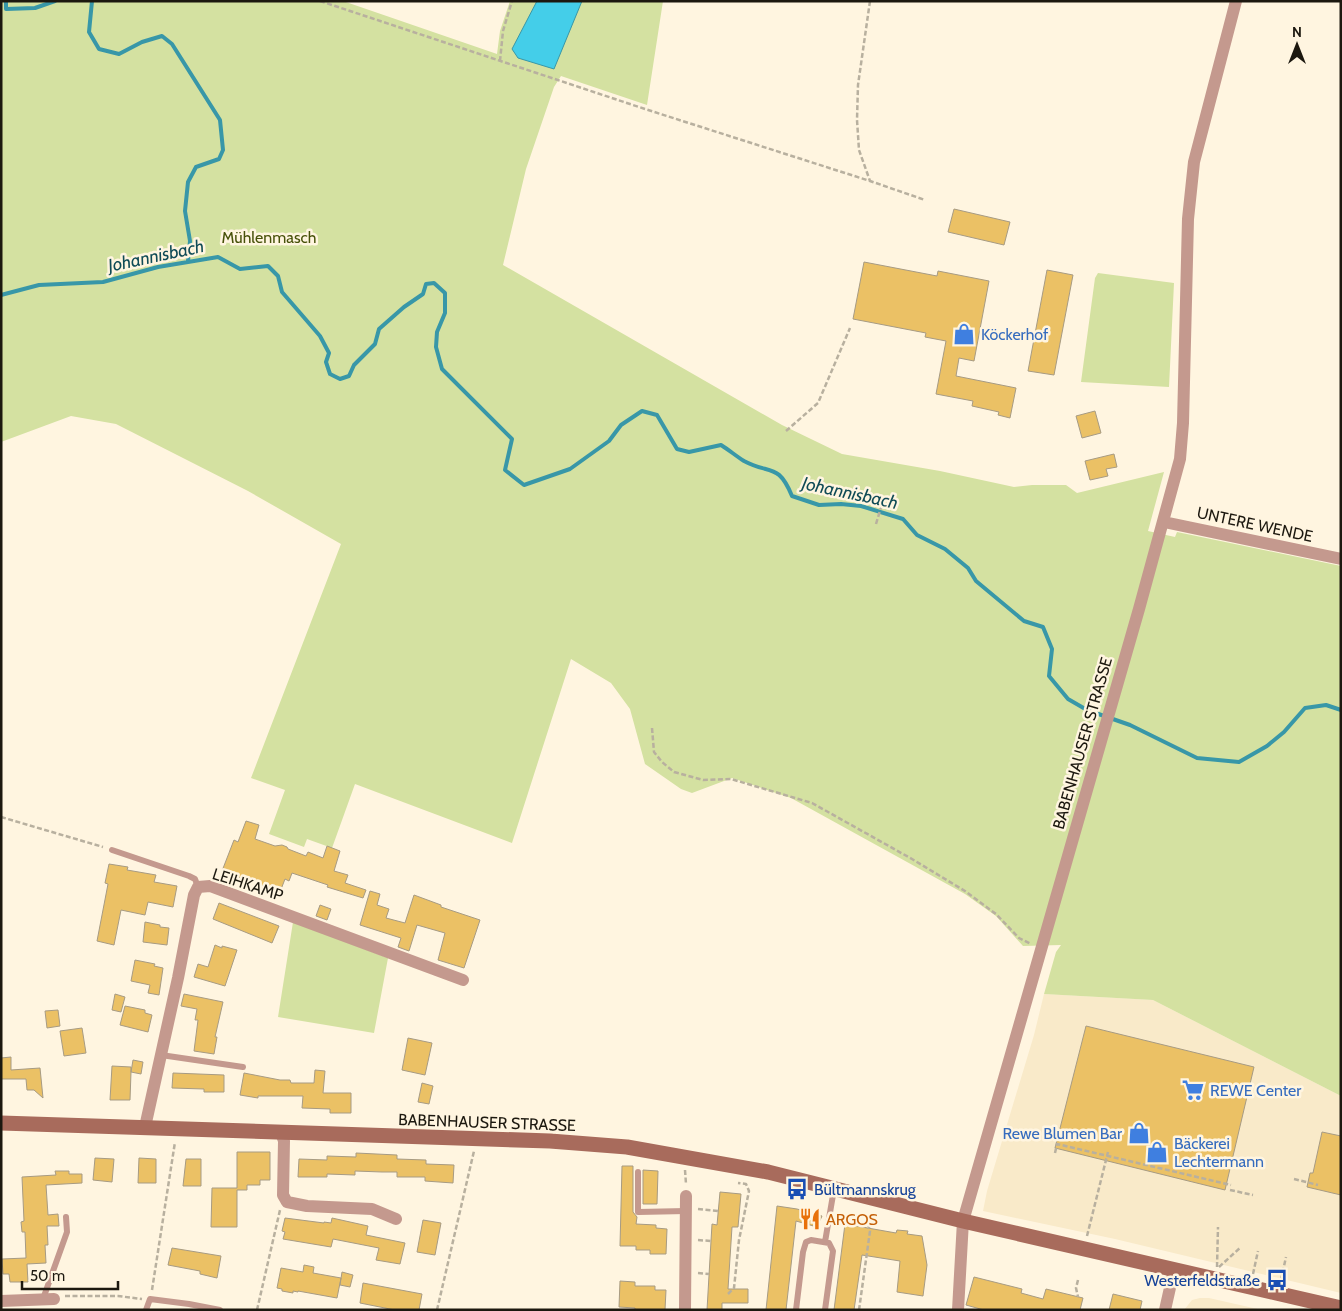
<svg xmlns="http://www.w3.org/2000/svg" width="1342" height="1311" font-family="Cabin,sans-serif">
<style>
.built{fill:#f9eac9}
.green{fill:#d4e1a1}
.water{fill:#44cee9;stroke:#3897a8}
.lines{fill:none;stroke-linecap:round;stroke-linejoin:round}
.stream{stroke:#3897a8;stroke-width:4}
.building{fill:#ebc165;stroke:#a79b83}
.path{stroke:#b8b09f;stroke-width:2.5;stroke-dasharray:5 2.5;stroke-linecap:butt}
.lane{stroke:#c4998e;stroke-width:6}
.street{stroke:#c4998e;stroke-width:12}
.secondary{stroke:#a86b5c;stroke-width:15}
.labels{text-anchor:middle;stroke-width:5;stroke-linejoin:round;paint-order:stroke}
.park-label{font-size:16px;fill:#475109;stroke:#fff5e0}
.shop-label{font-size:16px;fill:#366cbe;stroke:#fff5e0;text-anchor:start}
.street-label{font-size:16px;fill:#1c180f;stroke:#fff5e0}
.transit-label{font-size:16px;fill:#164399;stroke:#fff5e0;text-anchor:start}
.food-label{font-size:16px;fill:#c56008;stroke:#fff5e0;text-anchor:start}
.water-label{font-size:18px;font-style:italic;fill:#104b56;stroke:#fff5e0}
</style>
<rect width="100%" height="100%" fill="#fff5e0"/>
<path class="built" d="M1044,994L1153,1000L1341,1096V1293L1115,1239L983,1211L987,1191L1034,1035Z
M1200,1298H1209L1262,1310H1184L1192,1300Z"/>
<path class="green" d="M1,1H343L497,54L500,31L510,1H663L647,105L561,76L554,87L526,169L503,265L782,425L842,454L940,471L1014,487L1032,485H1066L1077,493L1164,472L1148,531L1175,537L1177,532L1341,566V1096L1153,1000L1044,994L1056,952L1061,945L1023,946L996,916L965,894L791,798L732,778L692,793L681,789L645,764L630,709L611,683L571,659L512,843L355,784L332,848L307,839L304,847L269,834L285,790L251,778L341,544L248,491L116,424L71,416L1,442Z
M1098,273L1174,283L1169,387L1081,382L1095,278Z
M293,922L388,958L374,1033L278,1017Z"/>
<path class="water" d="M537,1H582L554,69L518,58L512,49Z"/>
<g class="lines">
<path class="stream" d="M6,1V9L35,8L55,1
M92,1L89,32L99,49L119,54L142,42L162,36L172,44L220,120L223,150L219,159L196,167L188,182L185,211L190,241L188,261
M1,295L39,285L103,282L158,267L218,257L240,269L268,266L278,276L282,292L320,336L329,353L326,362L330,374L340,379L349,376L354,365L375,344L379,329L404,307L423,294L426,284L434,283L445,293V313L437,332L436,347L442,369L512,439L505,470L524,485L570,469L609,441L621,425L642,411L657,415L677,449L689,452L721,445C729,450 736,456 744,461C770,475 778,462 792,496L819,505L841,504L861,506L903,519L917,535L945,549L968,568L976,581L1024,621L1043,627L1052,649L1049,676L1068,699L1087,710L1130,725L1197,758L1239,762L1267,746L1284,732L1305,708L1326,705L1341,710"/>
</g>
<path class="building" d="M954,209L1010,222L1004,245L948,232Z
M864,262L937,276L938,271L989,281L974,361L959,358L956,376L1016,388L1010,418L998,415L999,412L972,406L973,401L936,394L946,341L925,337L926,333L853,319Z
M1047,270L1073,275L1054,375L1028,371Z
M1095,411L1101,433L1082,438L1076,416Z
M1114,454L1117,467L1106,469L1108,476L1090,480L1085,461Z
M246,821L259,825L255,839L275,846L282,845L287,847L288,849L306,856L308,852L323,858L327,846L340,851L334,871L348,875L345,883L366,890L363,898L327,887L328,885L292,873L289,881L285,879L280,892L222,871L234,840L238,842Z
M109,864L128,867L127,870L156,875L154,882L177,886L173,907L148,902L145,915L121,910L114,945L97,941L108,884L105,883Z
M370,891L380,894L377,905L389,909L386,918L405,923L414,895L441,905V907L480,920L464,968L438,960L445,933L417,925L409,951L398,947L401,938L360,925Z
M219,903L279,926L272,943L213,919Z
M320,905L331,909L327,920L316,916Z
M145,922L160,925V927L169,928L167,945L143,942Z
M215,945L222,948V946L237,950L225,986L194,977L198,964L208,967Z
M135,960L155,964L154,966L163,968L159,995L148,993L150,985L131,981Z
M115,994L125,997L121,1012L112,1010Z
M184,994L223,1002L215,1037H217L214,1054L194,1051L198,1020H195L197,1009L181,1006Z
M125,1006L145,1010V1013L152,1015L148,1032L120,1025Z
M58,1010L60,1026L47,1028L45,1011Z
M1086,1026L1254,1067L1225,1190L1055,1148Z
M82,1028L86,1053L64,1056L60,1031Z
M408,1038L432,1043L425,1075L402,1070Z
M11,1057V1070L40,1068L43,1098L34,1090H27L26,1079H1V1058Z
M133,1060L143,1062L141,1074L131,1072L130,1100H110L112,1066L131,1067V1072Z
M315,1070L325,1071L323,1093H351V1113H330V1109L302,1108L303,1096H258V1098L240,1095L244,1073L280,1080H290L291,1083H314Z
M173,1073L224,1075V1092H204V1089L172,1088Z
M422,1083L433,1086L429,1104L418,1102Z
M1322,1132L1341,1136V1195L1307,1187L1310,1173H1313Z
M237,1152H270V1180H260V1185H247V1190H237V1227H211L212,1188H237Z
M356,1153L397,1155V1159L426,1160V1164L454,1165L453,1183L425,1181V1177H397V1172H382L355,1171V1175L327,1174V1177H298L299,1159L327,1160V1156L356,1157Z
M95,1158L114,1159L112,1182L93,1180Z
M139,1158L156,1159V1183H138Z
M186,1159H201V1186H183Z
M622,1166H633V1212L637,1217L636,1224L656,1225V1228L667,1229L666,1254H650V1250H636V1246H620Z
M643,1170L658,1171L657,1204H643Z
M55,1171H69V1174H82V1183L46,1185L48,1215L58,1214L59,1226H47L48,1245H45L46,1263L27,1264L28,1282H10L9,1274H3L2,1259L26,1258L25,1232H22L21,1222L24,1221L22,1177L56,1175Z
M720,1192L741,1194L738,1227H732L728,1289H748V1303H722V1310H707L712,1224L717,1225Z
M777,1206L797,1209L822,1216L817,1227L796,1221L786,1310H766Z
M285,1218L324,1223V1222L331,1223L332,1218L368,1226L366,1235L405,1243L400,1264L376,1260L379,1248L333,1239L331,1247L283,1239L285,1232L282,1231Z
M423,1220L441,1223L435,1255L417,1252Z
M845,1224L896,1233L897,1230L908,1231L907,1234L922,1236L927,1265L923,1296L897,1292L900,1261L862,1255L854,1310H834Z
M172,1248L221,1256L217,1278L200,1274V1271L168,1265Z
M304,1265L314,1267L313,1273L341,1278L337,1298L298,1291V1292L293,1291V1293L282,1291V1289L277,1288L281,1268L303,1272Z
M342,1272L353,1275L350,1287L340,1285Z
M974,1277L1022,1289L1021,1293L1043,1299L1046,1289L1083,1298L1080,1310H984L966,1305Z
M620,1281L635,1282V1286H655V1290H666L665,1310H635V1308L619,1307Z
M363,1283L422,1294L419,1310H395L360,1303Z
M1113,1294L1142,1301L1140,1310H1109Z"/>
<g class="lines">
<path class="path" d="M320,1L645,109L870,181L925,200
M870,1L858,85L857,120L859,150L870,181
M500,61L503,31L512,1
M786,431L818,403L850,328
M876,524L882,504
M652,728L654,752L662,762L674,772L703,780L731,779L812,803L912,859L965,891L996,914L1019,938L1031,944
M1,817L103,847
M1055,1153L1057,1144L1231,1185
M685,1170L686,1184
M1294,1179L1318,1185
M1230,1190L1253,1195
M698,1209L719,1211
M1087,1236L1108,1152
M698,1240L711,1241
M1217,1267L1218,1227
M1219,1267L1241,1247
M698,1273L709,1274
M1253,1274L1258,1251
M1078,1280L1076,1288L1078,1297
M1281,1280L1286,1257
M152,1290L175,1142
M728,1294L734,1288L739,1240L749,1191L746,1184L738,1183
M65,1296H118L142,1299
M257,1310L280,1210
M437,1310L474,1151
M859,1310L870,1231L868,1223"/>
<path class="lane" d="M112,850L189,876L195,879L198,887
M161,1055L243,1067
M638,1172V1212L686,1211
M825,1242L834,1189
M43,1299L67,1232L66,1217
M146,1310L150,1299L189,1304L220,1310
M796,1310L803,1252L806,1242L811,1240L829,1243L833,1251L825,1310"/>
<path class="street" d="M1164,522L1341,559
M145,1127L178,978L194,895L198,887L210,886L463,980
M281,1133L284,1141L283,1195L287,1202L307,1206L372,1209L396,1219
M1,1301L54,1299
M685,1310L686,1196
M958,1310L963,1221L1139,609L1180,459L1183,423L1188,219L1194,162L1236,1
M1165,1310L1174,1270"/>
<path class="secondary" d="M1,1123L550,1141L627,1147L768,1172L963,1221L1341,1308"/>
</g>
<defs>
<g id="shop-bare" transform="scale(1.725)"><path d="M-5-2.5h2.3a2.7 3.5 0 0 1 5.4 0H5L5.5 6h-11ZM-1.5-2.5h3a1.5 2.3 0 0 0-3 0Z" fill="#3f7fe0" stroke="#fff5e0" stroke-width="2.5" paint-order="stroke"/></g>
<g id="supermarket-bare" transform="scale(1.725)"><path d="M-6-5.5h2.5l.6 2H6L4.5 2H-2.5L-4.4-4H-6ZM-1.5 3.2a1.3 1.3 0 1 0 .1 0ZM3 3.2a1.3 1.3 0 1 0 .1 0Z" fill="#3f7fe0" stroke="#fff5e0" stroke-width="2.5" paint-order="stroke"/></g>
<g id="bus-bare" transform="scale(1.725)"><path d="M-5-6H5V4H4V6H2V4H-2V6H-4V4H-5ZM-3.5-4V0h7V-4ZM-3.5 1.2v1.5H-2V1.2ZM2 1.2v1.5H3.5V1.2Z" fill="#1a4fb4" stroke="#fff5e0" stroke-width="2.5" paint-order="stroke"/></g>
<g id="restaurant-bare" transform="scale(1.725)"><path d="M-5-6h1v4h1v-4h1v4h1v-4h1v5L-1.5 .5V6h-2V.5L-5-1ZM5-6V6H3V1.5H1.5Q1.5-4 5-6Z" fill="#e8710a" stroke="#fff5e0" stroke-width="2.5" paint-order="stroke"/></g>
</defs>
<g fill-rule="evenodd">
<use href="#shop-bare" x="964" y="334"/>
<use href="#supermarket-bare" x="1193" y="1090"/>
<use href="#shop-bare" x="1139" y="1133"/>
<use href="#shop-bare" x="1157" y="1152"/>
<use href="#bus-bare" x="797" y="1189"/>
<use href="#restaurant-bare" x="810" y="1219"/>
<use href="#bus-bare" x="1277" y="1280"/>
</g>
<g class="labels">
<g class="park-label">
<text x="269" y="243">Mühlenmasch</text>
</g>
<g class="shop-label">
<text x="981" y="340">Köckerhof</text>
<text x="1210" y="1096">REWE Center</text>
<text x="1122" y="1139" text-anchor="end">Rewe Blumen Bar</text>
<text x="1174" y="1149">Bäckerei<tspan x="1174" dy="18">Lechtermann</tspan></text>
</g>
<g class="street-label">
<text transform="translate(1255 524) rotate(12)" y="6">UNTERE WENDE</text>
<text transform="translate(1082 743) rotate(-74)" y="6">BABENHAUSER STRASSE</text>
<text transform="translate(248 884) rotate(18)" y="6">LEIHKAMP</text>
<text transform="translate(487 1122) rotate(2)" y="6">BABENHAUSER STRASSE</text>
</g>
<g class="transit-label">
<text x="814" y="1195">Bültmannskrug</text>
<text x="1260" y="1286" text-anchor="end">Westerfeldstraße</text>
</g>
<g class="food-label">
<text x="826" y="1225">ARGOS</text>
</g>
<g class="water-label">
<text transform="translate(156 256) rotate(-12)" y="6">Johannisbach</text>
<text transform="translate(850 493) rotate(12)" y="6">Johannisbach</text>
</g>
</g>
<rect width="1342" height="1311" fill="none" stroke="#1c180f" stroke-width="5"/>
<g transform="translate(1297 45)" stroke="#fff5e0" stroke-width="4" paint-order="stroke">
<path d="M0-4L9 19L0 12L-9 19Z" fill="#1c180f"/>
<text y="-8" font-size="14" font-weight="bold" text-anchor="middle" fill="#1c180f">N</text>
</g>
<path d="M22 1281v8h96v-8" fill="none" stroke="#1c180f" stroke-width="2.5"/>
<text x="30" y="1281" font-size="15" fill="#1c180f" stroke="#fff5e0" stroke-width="4" paint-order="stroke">50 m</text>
</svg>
